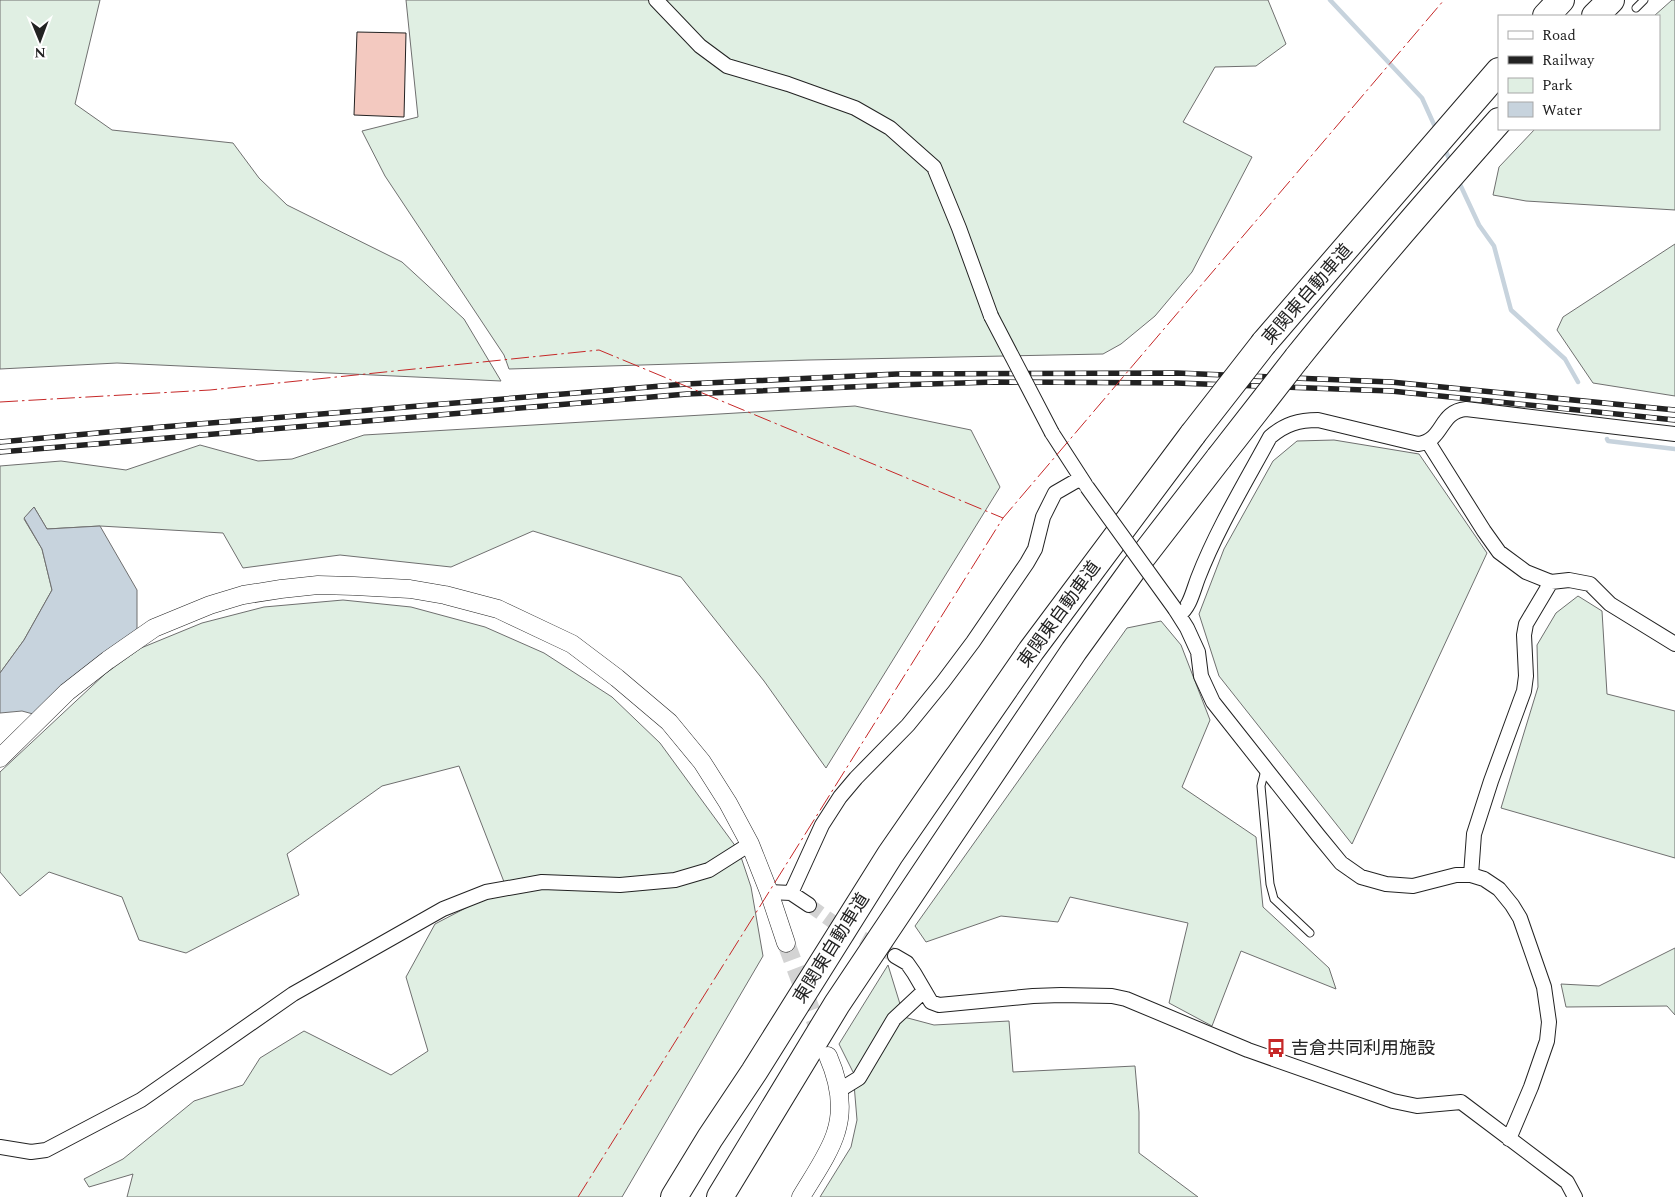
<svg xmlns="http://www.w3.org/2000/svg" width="1675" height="1197" font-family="Spectral,'Noto Sans JP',serif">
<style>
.green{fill:#e0efe3;stroke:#6f6f6f}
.water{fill:#c7d3dd;stroke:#6f6f6f}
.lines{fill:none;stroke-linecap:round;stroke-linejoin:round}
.stream{stroke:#c7d3dd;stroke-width:4.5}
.building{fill:#f3c9c0;stroke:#222}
.minor-tunnel{stroke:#d3d3d3;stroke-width:14;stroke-dasharray:14 7;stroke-linecap:butt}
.tertiary-tunnel{stroke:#d3d3d3;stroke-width:18;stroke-dasharray:18 9;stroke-linecap:butt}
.service-casing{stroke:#222;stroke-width:9}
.minor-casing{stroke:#222;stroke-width:16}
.tertiary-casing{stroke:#222;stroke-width:19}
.motorway-casing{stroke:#222;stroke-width:28}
.service{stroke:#fff;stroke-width:7}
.minor{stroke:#fff;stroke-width:14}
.tertiary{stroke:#fff;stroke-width:18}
.motorway{stroke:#fff;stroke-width:26}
.rail-casing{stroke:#222;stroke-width:5.5}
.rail{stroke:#fff;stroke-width:4;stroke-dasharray:11;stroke-linecap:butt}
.minor-bridge-casing{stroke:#222;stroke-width:16;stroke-linecap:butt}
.motorway-bridge-casing{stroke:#222;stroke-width:28;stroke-linecap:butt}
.minor-bridge{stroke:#fff;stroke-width:14}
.motorway-bridge{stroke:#fff;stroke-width:26}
.power{stroke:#c62828;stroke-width:1;stroke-dasharray:18 4 2.5 4;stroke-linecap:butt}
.labels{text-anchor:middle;stroke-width:4;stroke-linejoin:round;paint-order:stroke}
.street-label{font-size:18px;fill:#222;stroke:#fff}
.poi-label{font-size:18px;fill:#222;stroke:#fff;text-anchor:start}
</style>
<rect width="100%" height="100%" fill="#fff"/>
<path class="green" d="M0,0H100L75,104L112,130L233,143L259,178L287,205L402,262L464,319L501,381L117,363L0,369Z
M406,0H1268L1286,44L1256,66L1215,67L1183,122L1252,157L1192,272L1155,316L1121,344L1103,354L808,360L509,369L504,355L385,176L362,131L418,117Z
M1672,0H1675V210L1526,201L1493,195L1499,167L1535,129H1659V16H1654Z
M1675,244V396L1593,383L1557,330L1563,317Z
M855,406L971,430L1000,487L826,768L764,681L681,577L533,531L451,567L340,555L243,568L223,533L100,526L47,529L34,507L24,519L42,549L52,590L24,640L0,673V466L61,461L126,470L200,445L258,461L292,459L364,435Z
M1334,440L1419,454L1487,553L1352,844L1219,676L1199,614L1224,549L1273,461L1297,441Z
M1578,596L1602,611L1607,694L1675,711V858L1501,808L1538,687L1537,645L1556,613Z
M343,600L411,607L485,627L544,653L612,697L660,743L739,851L751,887L763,956L622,1197H127L133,1174L89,1187L84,1179L123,1159L194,1101L243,1085L260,1058L304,1031L391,1075L428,1051L406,977L435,924L506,887L459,766L382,786L287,854L299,895L186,953L139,940L122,897L49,872L20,896L0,872V772L106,673L141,648L202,623L264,607Z
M1161,621L1181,645L1210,720L1182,787L1256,837L1263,907L1329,968L1336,989L1241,951L1212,1026L1169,1003L1188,923L1070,897L1058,922L1001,916L926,942L915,926L1127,628Z
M1675,948V1015L1667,1006L1566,1007L1561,984L1599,986Z
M888,965L904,1017L934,1025L1009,1021L1013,1072L1135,1066L1139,1112V1153L1198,1197H820L851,1147L857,1120L853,1072L839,1044Z"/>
<path class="water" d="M34,507L47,529L100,526L137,590V634L33,714L22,711L0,713V673L24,640L52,590L42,549L24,518Z"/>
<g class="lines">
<path class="stream" d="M1330,0L1422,98L1436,129
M1444,147L1451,163
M1458,180L1479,225L1494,246L1511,310L1565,359L1578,382
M1607,439L1608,441L1675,449"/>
</g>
<path class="building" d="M357,32L406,33L404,117L354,115Z"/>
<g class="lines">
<path class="minor-tunnel" d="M809,905L833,922L895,956"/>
<path class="tertiary-tunnel" d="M786,943L822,1039"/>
<g class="service-casing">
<path id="service" d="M1636,8L1644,0
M1265,770L1261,786L1270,884L1274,899L1310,933"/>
</g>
<g class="minor-casing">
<path id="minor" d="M656,0L700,46L727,66L788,84L855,108L890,128L934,167L959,228L991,316
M1052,433L1085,484
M1428,442L1484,531L1499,552L1526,572L1551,582L1569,580L1590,584L1610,604L1675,644
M1175,609L1187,628L1198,652L1201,676L1213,702L1318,835L1341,863L1361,877L1386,884L1413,886L1456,875H1471L1484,879L1499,889L1512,905L1520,918L1544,987L1549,1022L1547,1041L1531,1087L1509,1139
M1179,615C1190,607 1193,591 1198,578C1217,529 1245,483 1270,437C1285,424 1299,420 1318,420L1418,444C1445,440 1438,412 1466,409L1675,434
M1471,875L1474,834L1491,781L1524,691L1526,676L1524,635L1526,624L1551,582
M769,892L791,893L809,905
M791,893L822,825L840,797L856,778L908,725L943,682L973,642L1027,563L1035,549L1043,517L1055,493L1081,478
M895,956L907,963L914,973L931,1002L939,1005L1033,996L1061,995L1112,996L1126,999L1248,1050L1393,1101L1417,1106L1461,1102L1567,1182L1575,1197
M838,1091L859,1078L894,1019L924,991
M0,1147L31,1152L46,1150L141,1100L293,994L443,909L486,892L542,882L620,885L675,880L709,870L750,844"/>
</g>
<g class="tertiary-casing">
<path id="tertiary" d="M0,758L67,692L108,660L154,628L210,605L243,595L281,589L318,585L354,586L410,589L445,595L498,609L572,644L617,678L669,722L702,762L728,803L750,844L769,892L786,943
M801,1197C812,1178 830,1153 836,1132C844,1107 838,1079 828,1056"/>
</g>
<g class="motorway-casing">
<path id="motorway" d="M1546,16L1561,0
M1595,16L1611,0
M1264,343L1499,71
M1297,358C1362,277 1430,199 1499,121
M674,1197L710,1138L754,1072L890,855L1031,651L1193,434
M720,1197L837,1004L950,835L1074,651L1134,568L1219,458"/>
</g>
<use href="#service" class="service"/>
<use href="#minor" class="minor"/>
<use href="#tertiary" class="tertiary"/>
<use href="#motorway" class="motorway"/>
<g class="rail-casing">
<path id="rail" d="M0,442L162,427L686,384L897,374L1177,373L1391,382L1675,410
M0,452L687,394L897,385L994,382L1176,383L1391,391L1675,420"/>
</g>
<use href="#rail" class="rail"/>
<g class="minor-bridge-casing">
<path id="minor-bridge" d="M991,316L1052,433
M1087,487L1175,609"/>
</g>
<g class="motorway-bridge-casing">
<path id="motorway-bridge" d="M1193,434L1264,343
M1219,458L1297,358"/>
</g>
<use href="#minor-bridge" class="minor-bridge"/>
<use href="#motorway-bridge" class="motorway-bridge"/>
<path class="power" d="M0,402L210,390L599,350L1003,518
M578,1197L1003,518L1444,0"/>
</g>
<defs>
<g id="bus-bare" transform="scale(1.5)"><path d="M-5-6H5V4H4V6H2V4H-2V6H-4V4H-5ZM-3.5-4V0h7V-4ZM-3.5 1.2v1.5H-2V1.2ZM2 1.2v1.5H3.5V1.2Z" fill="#c62828" stroke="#fff" stroke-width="2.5" paint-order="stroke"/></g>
</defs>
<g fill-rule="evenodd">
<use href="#bus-bare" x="1276" y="1048"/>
</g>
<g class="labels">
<g class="street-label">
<text transform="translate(1307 294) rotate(-49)" y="6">東関東自動車道</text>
<text transform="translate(1059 614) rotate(-54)" y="6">東関東自動車道</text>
<text transform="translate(831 948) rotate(-58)" y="6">東関東自動車道</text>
</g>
<g class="poi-label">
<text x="1291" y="1054">吉倉共同利用施設</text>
</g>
</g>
<rect x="1498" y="15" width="162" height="115" fill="#ffffff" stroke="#a7a7a7"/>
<rect x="1508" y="31" width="25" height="8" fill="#ffffff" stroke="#a7a7a7"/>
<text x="1542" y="40" font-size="15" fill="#222222">Road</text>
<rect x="1508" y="56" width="25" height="8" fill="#222222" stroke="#a7a7a7"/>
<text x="1542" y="65" font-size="15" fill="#222222">Railway</text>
<rect x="1508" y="78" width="25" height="15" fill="#e0efe3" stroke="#a7a7a7"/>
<text x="1542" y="90" font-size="15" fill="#222222">Park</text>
<rect x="1508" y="102" width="25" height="15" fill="#c7d3dd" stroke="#a7a7a7"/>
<text x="1542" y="115" font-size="15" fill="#222222">Water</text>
<g transform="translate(40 40) rotate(179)" stroke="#ffffff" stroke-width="4" paint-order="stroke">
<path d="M0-4L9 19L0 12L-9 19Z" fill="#222222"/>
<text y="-8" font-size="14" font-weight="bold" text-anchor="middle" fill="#222222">N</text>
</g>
</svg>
